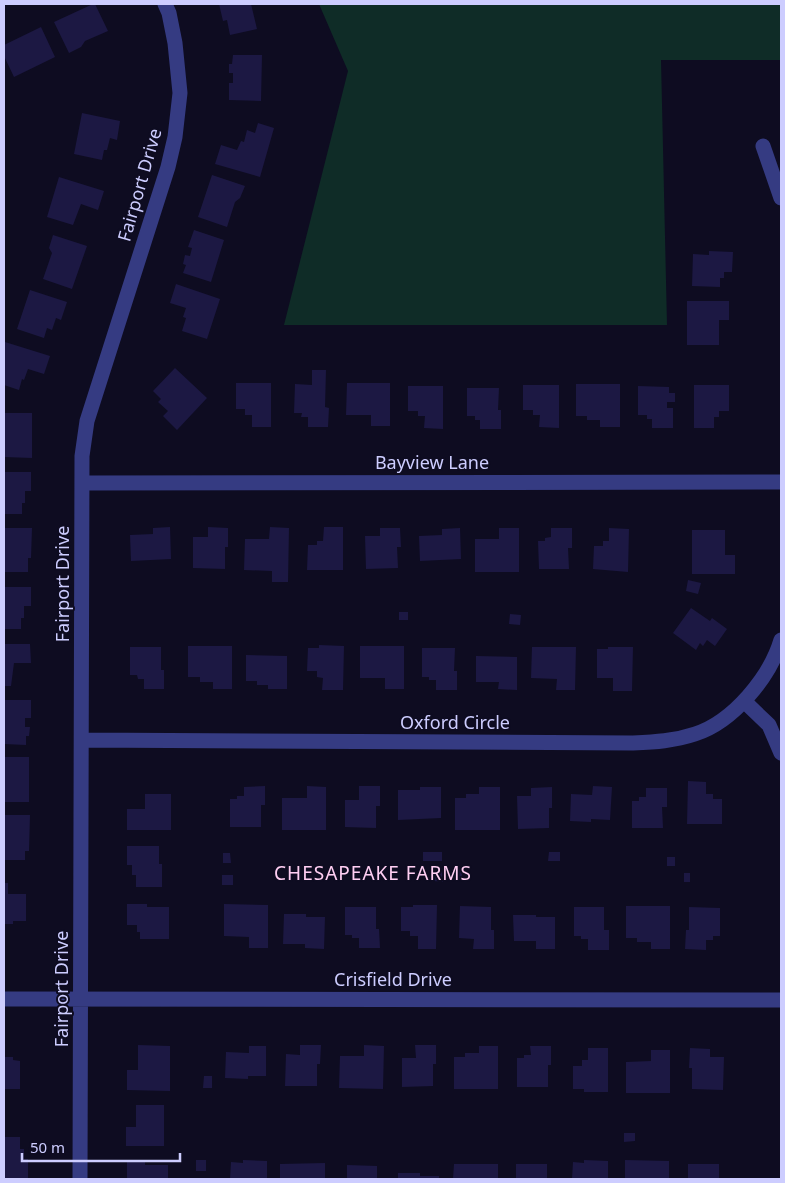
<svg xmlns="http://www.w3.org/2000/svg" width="785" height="1183" font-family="'Noto Sans',sans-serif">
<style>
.green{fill:#0f2c27}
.building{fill:#1c1843}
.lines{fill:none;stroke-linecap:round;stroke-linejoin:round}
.minor{stroke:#353b82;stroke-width:15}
.labels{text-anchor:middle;stroke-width:4;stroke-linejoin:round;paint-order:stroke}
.street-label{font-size:18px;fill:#cdcdff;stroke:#0e0c21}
.neighbourhood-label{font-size:19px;letter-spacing:1px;fill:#ffcff3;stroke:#0e0c21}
</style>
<rect width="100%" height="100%" fill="#0e0c21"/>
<path class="green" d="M319,4H781V60H661L667,325H284L348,71Z"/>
<path class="building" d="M93,4H95L108,31L85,41L81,47L69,53L54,22Z
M219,4H251L257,29L230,35L227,20L223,21Z
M41,27L55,57L14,77L4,56V45Z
M233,55H262L261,101L229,100V83H233V73H229V64H232Z
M82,113L120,121L117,140L110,138L107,150H104L102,160L74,154Z
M258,123L274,128L260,177L215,164L221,145L237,150L241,141L244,142L247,130L255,133Z
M212,175L245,186L240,198L235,202L227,227L198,217Z
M59,177L104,191L98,210L81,204L73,225L47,217Z
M194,230L224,240L211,282L183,273L186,265L183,264L185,255L190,256L192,248L188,247Z
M53,235L87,246L72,289L43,279L52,253L49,248Z
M709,251L733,252L732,272H724V278H720V287L692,286L693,254L709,255Z
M176,284L220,299L207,339L182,331L186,318L183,317L186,308L170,303Z
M30,290L67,302L61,320L56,318L52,330L47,328L44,338L17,329Z
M687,301H729V320H719V345H687Z
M5,342L50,356L44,374L28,369L24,380L22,379L19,390L4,385V346Z
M175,368L207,398L177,430L163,416L168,411L158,402L161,399L153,391Z
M312,370H326L325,407L329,408L328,427H308V417H301L302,413H294L295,384L312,385Z
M236,383H271V427H252V415H245V409H236Z
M347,383H390V426H371V415H346Z
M576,384H620V427H600V420H587V416H576Z
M523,385H559V428L539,427L540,415H533V410H523Z
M694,385H729V411H719V417H714V428H694Z
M408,386H443V429L424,428L425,416H418V411H408Z
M638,386L669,387V393H675V402H667V408H673V428H652V419H647V415H638Z
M467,388H499L498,410H501V429H480V420H475V416H467Z
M4,413H32V458L4,457Z
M4,472H31V491H25V503H22V514H4Z
M170,527L171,559L131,561L130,535L153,534V528Z
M208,527L228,528V547H225V569L193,568V537H208Z
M270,527L289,528L288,582H272V571L244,570L245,539H269Z
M324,527H343V570H307L308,545H317V541H323Z
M4,528H32L31,558H28V572H4Z
M380,528H400L401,547H397L398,568L366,569L365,536H380Z
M460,528L461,559L420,561L419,536L442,535V529Z
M499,528H519V572H475V539H499Z
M551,528H572V548H568L569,569H539L538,541H545V538L551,537Z
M609,528L629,529L628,572L593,569L594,546H603V541H609Z
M692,530H725V555H735V574H692Z
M688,580L701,583L698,594L686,591Z
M4,587H31V606H24V618H21V629H4Z
M691,608L710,621L712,618L727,629L715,646L707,640L703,646L700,643L696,650L673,633Z
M399,612H408V620H399Z
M510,614L521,615L520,625L509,624Z
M4,644H30L31,663H14L11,686H4Z
M319,645L344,646L343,690H322L323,678L317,677V671H307L308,648H319Z
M188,646H232V689H213V682H200V677H188Z
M360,646H404V689H385V678H360Z
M130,647H161V670H164V689H144V679H138L137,675H130Z
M532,647H576L575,690H556L557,679L531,678Z
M608,647H633L632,691H613V678H597V649H608Z
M422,648H455L454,671H457V690H436V680H429V677H422Z
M246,655L287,656V689H268V685H257V681H246Z
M476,656L517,657V690L498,689L499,682H476Z
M4,700H31V718H25V727H30L29,736H26V745L4,744Z
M4,757H29V802H4Z
M688,781L706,782V794H713V799H722V824H687Z
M265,786V805H261V827H230V799H237V796H244V787Z
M307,786L326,787V830H282V798H307Z
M359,786H380V806H376V828L345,827V800H359Z
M593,786L612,787L610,820L591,819V822L570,821L571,794L592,795Z
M420,787H441V818L398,820V790H420Z
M479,787H500V830H455V798H466V794H479Z
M552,787V808H549V828L518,829L517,796H531V788Z
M646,788H667V807H662L663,828H632V801H639V797H646Z
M145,794H171V830H127V809H145Z
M4,815H30L29,851H25V860H4Z
M127,846H159V864H162V887H136V875H132V865H127Z
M423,852H442V861H423Z
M549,852H560V861H548Z
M223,853H230L231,863H223Z
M667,857H675V866H667Z
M452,869H462V879H452Z
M434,871H443V882L434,881Z
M684,873H690V882H684Z
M222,875H233V885H222Z
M4,883H8V894H26V921H13V924H4Z
M127,904H147V907H169V939H140V932H137V925H127Z
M224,904L268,905V948H249V937L224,936Z
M413,905H437L436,949H418V936H410V931H401V907H413Z
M460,906L491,907V930H494V949H473L474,939L459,938Z
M626,906H670V949H651V942H637V938H626Z
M345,907H376V929H379L380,948H359V938H352V935H345Z
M574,907H604V930H609V950H588V939H581V936H574Z
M689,907L720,908V936H713V940H706V950L685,949L686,930H689Z
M284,914H306V917H325L324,949L305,948V944H283Z
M513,915H536V917H555V949H536V941H514Z
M138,1045L170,1046V1091L127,1090V1070H138Z
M300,1045H321L320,1064H317V1086H285L286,1054L300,1055Z
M364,1045L384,1046L383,1089L339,1088L340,1056H364Z
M415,1045H436V1064H433V1086L402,1087V1058H416Z
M249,1046H266V1076H248V1079L225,1078L226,1052L249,1053Z
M479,1046H498V1089H454V1057H465V1053H479Z
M530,1046H551V1065H548V1087H517V1058H524V1055H531Z
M588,1048H608V1092H584V1089H573V1066H582V1060H588Z
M690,1048L710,1049V1057H724L723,1090L692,1089V1068H689Z
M651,1050H670V1093H626V1062L651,1061Z
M4,1057H13V1060L20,1061V1089H4Z
M204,1076H212V1088H203Z
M136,1105H164V1146H126V1127H136Z
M624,1133H635V1141L624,1142Z
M4,1137H20V1149H24V1159H28V1178L4,1179Z
M196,1160H206V1171H196Z
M243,1160L267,1161V1179H230L231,1162L243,1163Z
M584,1160L608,1161V1179H572L573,1162L584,1163Z
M625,1160L669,1161V1179H625Z
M127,1161H145V1165H168V1179H127Z
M325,1163V1179H280V1164Z
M454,1164H498V1179H453Z
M516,1164H547V1179H516Z
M688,1164H719V1179H688Z
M347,1165L377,1166V1179H347Z
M398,1173H420V1176H439V1179H398Z"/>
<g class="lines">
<path class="minor" d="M763,146L781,198
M82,483L781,482
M744,701L769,725L781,753
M82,740L633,743C655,742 674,741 695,734C733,722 770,677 781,640
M4,999L781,1000
M80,1179L82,456L87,421L168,167L175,137L180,93L175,43L169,13L165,4"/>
</g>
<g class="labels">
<g class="street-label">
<text transform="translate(140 185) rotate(-74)" y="6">Fairport Drive</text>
<text x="432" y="469">Bayview Lane</text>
<text transform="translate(63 584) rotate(-90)" y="6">Fairport Drive</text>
<text x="455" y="729">Oxford Circle</text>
<text x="393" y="986">Crisfield Drive</text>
<text transform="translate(62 989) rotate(-90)" y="6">Fairport Drive</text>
</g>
<g class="neighbourhood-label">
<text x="373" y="880">CHESAPEAKE FARMS</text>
</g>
</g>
<rect width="785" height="1183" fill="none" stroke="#cdcdff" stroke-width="10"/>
<path d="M22 1153v8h158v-8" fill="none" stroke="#cdcdff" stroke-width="2.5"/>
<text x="30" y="1153" font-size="15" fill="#cdcdff" stroke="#0e0c21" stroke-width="4" paint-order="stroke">50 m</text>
</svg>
